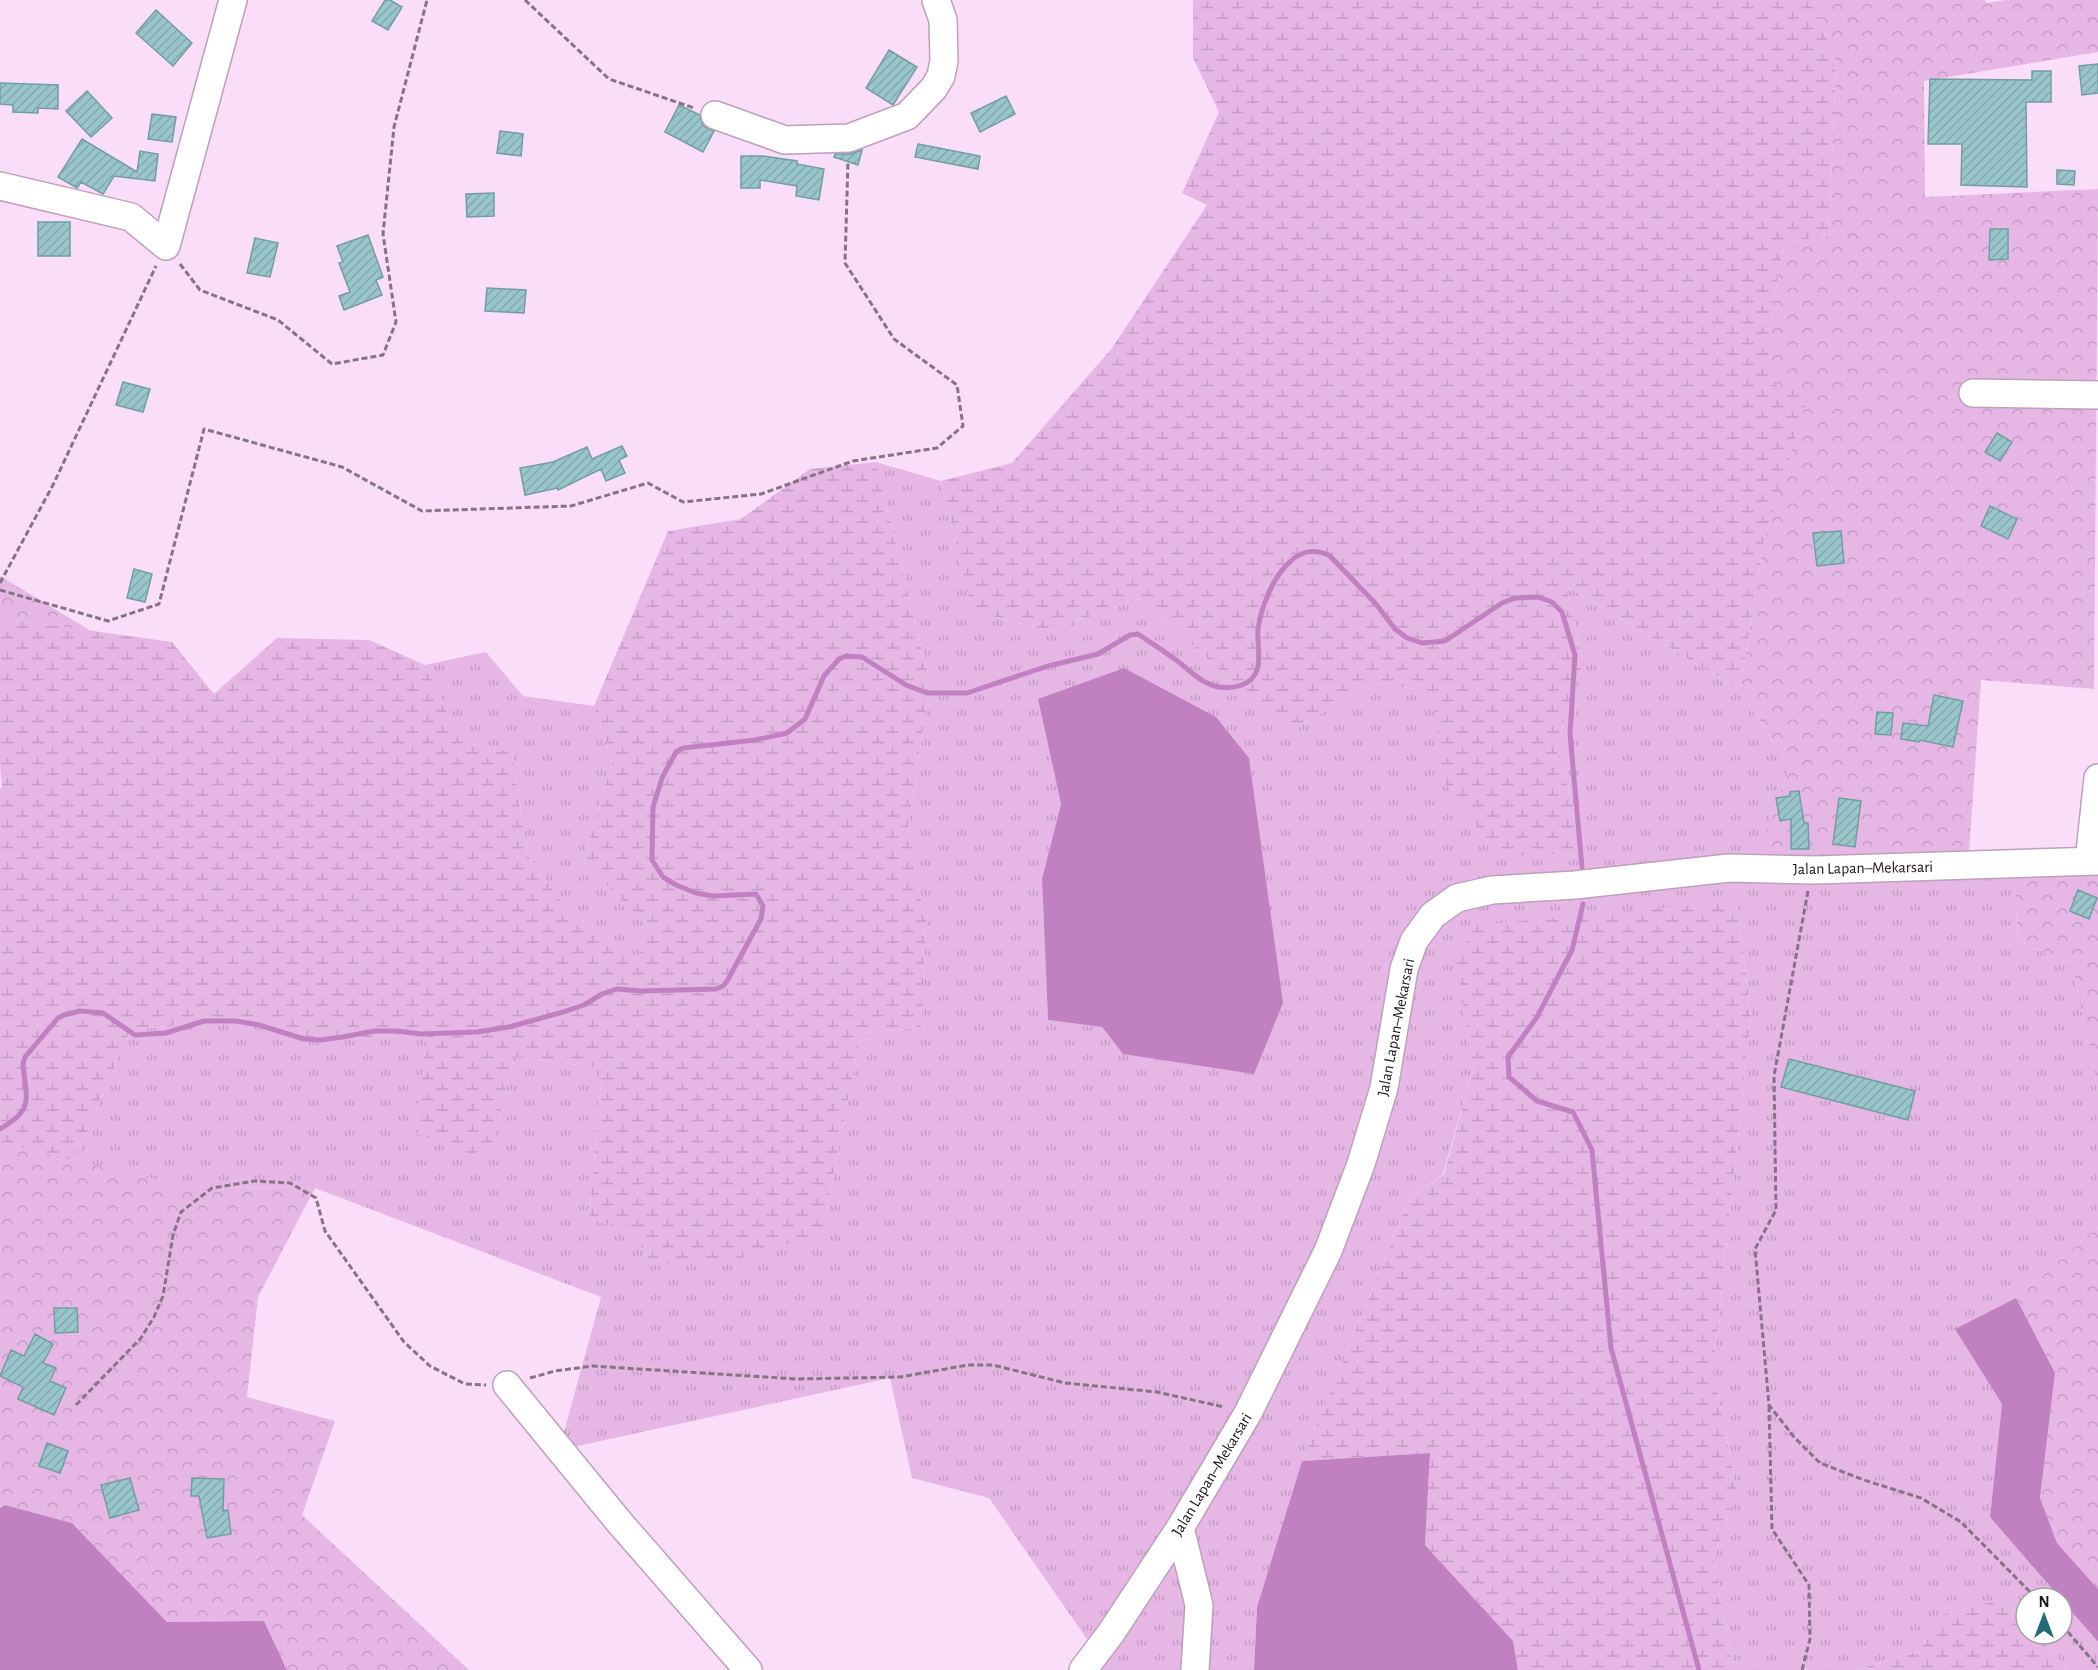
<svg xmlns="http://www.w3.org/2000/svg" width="2098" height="1670" font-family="'Alegreya Sans',sans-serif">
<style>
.grass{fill:url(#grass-tufts);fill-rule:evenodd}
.forest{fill:url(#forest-crowns)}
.wetland{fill:url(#wetland-marsh)}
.water{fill:#c181c0}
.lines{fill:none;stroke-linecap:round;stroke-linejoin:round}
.stream{stroke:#c181c0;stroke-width:5}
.building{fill:url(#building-hatch);stroke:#729da2;stroke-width:1.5}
.minor-casing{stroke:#bca1bb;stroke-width:30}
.path{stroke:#867385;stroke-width:3;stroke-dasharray:6 3;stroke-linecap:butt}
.minor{stroke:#fff;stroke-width:27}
.labels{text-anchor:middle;stroke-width:6;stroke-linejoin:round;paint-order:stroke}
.street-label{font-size:16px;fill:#1e141e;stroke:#fff}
</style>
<defs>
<pattern id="grass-tufts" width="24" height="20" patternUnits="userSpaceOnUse" patternTransform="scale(1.5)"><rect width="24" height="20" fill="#e6b7e5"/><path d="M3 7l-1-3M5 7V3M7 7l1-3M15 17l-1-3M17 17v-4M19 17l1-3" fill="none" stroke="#c59cc4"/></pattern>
<pattern id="forest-crowns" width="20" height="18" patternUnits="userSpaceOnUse" patternTransform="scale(1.5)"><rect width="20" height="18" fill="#e6b7e5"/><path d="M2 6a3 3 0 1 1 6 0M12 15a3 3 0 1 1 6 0" fill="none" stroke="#c59cc4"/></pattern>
<pattern id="wetland-marsh" width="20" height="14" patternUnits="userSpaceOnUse" patternTransform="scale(1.5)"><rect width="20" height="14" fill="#e6b7e5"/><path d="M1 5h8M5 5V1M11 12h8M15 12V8" fill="none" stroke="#c59cc4"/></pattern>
<pattern id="building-hatch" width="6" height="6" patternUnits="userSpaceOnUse" patternTransform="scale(1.5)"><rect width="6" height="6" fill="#99c6cb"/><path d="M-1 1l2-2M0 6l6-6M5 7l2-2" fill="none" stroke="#83a9ae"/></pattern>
</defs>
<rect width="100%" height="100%" fill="#faddf9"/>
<path class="grass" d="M876,462L941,481L972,611L1051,631L1140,598L1289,733L1372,682L1433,692L1442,779L1587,851L1556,747L1583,663L1566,586L1740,690L1790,768L1748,874L2014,867L2018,941L2072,964L2098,1092V1227L2016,1298L1956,1329L2002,1404L1990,1517L2060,1598H2026V1625L2002,1599L1942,1615L1919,1651L1856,1670H1734L1713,1560L1737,1490L1713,1370L1751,1016L1737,901L1457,960L1473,1070L1443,1174L1409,1199L1302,1461L1257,1607L1254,1670H1069L1089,1642L989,1498L912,1478L890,1378L559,1450L601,1297L315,1188L186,1187L75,1161L130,1030L256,1017L309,1041L428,1033L415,1131L493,1145L514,1057L602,1068L589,1218L632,1233L653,1265L822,1234L861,1033L921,1028L926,925L908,829L930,682ZM1038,699L1123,1054L1102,1027L1048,1020L1042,879L1061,804Z
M486,652L523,696L594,706L612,762L583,862L655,932L636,957L568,911L527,854L512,752L461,742L425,665Z
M2062,1600L2098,1642V1670H2069L2035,1634H2062Z"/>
<path class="forest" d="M1814,0H1985L1987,3L2005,0H2098V52L1924,81L1925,197L2098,189L2094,689L1981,680L1968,867L1747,875L1790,768L1740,690L1763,545L1808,393L1770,384V322L1784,243L1829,235L1836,64Z
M0,576L91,631L0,618Z
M2014,867L2098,868V1092L2072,964L2018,941Z
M0,1142L186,1187L315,1188L258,1297L247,1397L335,1421L302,1515L469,1670H287L264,1621L167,1622L72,1523L5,1505L0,1508Z
M2098,1227V1589L2057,1543L2040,1498L2055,1373L2016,1298Z"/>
<path class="wetland" d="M1193,0H1814L1836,64L1829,235L1784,243L1770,322V384L1809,393L1763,545L1740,690L1566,586L1583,663L1556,747L1587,852L1499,857L1442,779L1432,692L1372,682L1289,733L1140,598L1051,631L972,611L941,481L1012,463L1112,348L1207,205L1182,193L1219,112L1193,58Z
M876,462L930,682L908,829L926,925L921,1028L861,1033L822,1234L737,1259L653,1265L632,1233L589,1218L602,1068L514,1057L493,1145L465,1157L415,1132L427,1033L309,1041L255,1017L130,1030L75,1161L0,1142V788H2L0,765V618L172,642L214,694L277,638L369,640L425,665L461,742L512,752L527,854L568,911L636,957L654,932L583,862L612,762L594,706L668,531L741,519L810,469Z
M1737,901L1751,1016L1713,1370L1737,1490L1713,1560L1734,1670H1518L1513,1641L1425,1545L1430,1453L1302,1461L1409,1199L1444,1174L1473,1070L1456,960L1476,925Z
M2002,1599L2026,1625V1634H2035L2069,1670H1856L1919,1651L1942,1615Z"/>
<path class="water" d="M1124,668L1216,717L1249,758L1283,1003L1254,1074L1123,1054L1102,1027L1048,1020L1042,879L1061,804L1038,699Z
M2016,1298L2055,1373L2040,1498L2057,1543L2098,1589V1642L1990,1517L2002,1404L1955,1329Z
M1430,1453L1425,1545L1513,1641L1518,1670H1254L1257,1607L1302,1461Z
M5,1505L72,1523L167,1622L264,1621L287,1670H0V1508Z"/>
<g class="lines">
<path class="stream" d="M1583,904L1572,950L1537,1017L1508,1057L1509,1077L1537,1101L1573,1112L1592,1150L1611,1348L1699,1670
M0,1129C35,1109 26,1100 23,1064L25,1057L58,1018L64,1015L80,1011L103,1013L135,1035L166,1033L204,1021H236L259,1025L304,1039L320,1040L343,1037L374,1031H397L421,1034L477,1032L509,1027L563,1012L584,1005L602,994L617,989L640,991L716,989L723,986L727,981L761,919L763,906L756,894L713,896L696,893L676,885L663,877L652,860L653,807L662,778L676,752L683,748L755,740L787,733L805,719L824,676L839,659L846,656L862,657L906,685L927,693H967L1048,666L1098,654L1130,635L1138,634C1150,642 1164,651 1176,660C1186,667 1195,677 1205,682C1221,691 1250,690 1257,670C1261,658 1257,642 1258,629C1261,607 1274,574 1292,560C1303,550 1317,549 1330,556L1376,604L1395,629L1407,638L1422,643L1445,641L1502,603L1515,598L1538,597L1552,602L1562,612L1575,655L1570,734L1582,867"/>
</g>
<path class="building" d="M385,0H390L402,7L388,30L372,21Z
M156,10L192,43L173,66L136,33Z
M889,50L917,67L893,105L866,88Z
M2098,64V93L2082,95L2079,66Z
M2032,71H2051V102H2026L2027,187L1961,185L1962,144H1928L1930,79L2032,80Z
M0,83L58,85V109L38,108V113L13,112V105L0,104Z
M87,91L112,118L91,137L66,111Z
M1006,96L1015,114L980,132L971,113Z
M679,105L700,115L703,126L714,131L703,152L665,132Z
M152,114L176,117L172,142L148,139Z
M500,131L523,134L521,156L497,153Z
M82,139L137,172L140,151L158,154L155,181L114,176L103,194L81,182L77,188L58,177Z
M918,144L980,156L978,169L915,157Z
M862,150L858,165L834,157L835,154H850Z
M741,156H763L797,161V164L824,169L819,200L796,196L797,186L760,180V188H741Z
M2057,170L2075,171L2074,185L2057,184Z
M494,193V216L467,217L466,194Z
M38,222H70V256H38Z
M1990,229H2008V259L1989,260Z
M368,235L383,277L376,280L382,295L344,310L339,296L350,292L339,263L343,262L337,246Z
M255,238L278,243L270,277L247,273Z
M487,288L526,290L524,313L485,311Z
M123,382L150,389L143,412L116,405Z
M1997,433L2012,442L2000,461L1985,452Z
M622,446L627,456L619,460L625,473L606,481L601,469L558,490L557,488L525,495L520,468L553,462L587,447L592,459Z
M1990,506L2017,519L2008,539L1981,526Z
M1841,531L1844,563L1817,566L1813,533Z
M134,569L152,574L145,602L127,598Z
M1934,695L1963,701L1953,747L1920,740L1919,742L1901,739L1903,723L1928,726Z
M1877,712L1893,713L1891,735L1875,734Z
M1799,791L1804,823H1808L1809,849H1791V819L1780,821L1776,798L1790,796V792Z
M1839,798L1861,801L1855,847L1833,844Z
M2078,890L2097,898L2089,919L2070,911Z
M1789,1059L1915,1091L1908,1120L1781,1087Z
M54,1308H77L78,1332L55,1333Z
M35,1334L53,1344L43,1363L56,1368L50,1381L66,1388L54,1415L18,1399L23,1387L0,1376L11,1350L24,1356Z
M47,1443L68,1451L60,1473L39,1466Z
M130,1478L139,1510L110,1518L101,1485Z
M192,1478L224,1479L223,1511L228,1510L231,1534L207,1538L199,1496H191Z"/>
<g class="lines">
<g class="minor-casing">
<path id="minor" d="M715,115L785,140L849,138L907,116L934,88L941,76L944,61L943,20L936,0
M0,186L131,217L166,246L233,0
M1973,393L2098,395
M2089,861L2098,778
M507,1385L620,1523L748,1670
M1180,1528L1199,1605L1195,1670
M1083,1670L1111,1633L1180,1528L1248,1413L1328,1251L1361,1164L1384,1088L1404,969L1414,941L1433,915L1457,898L1492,890L1575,885L1729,868L1815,870L2098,861"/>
</g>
<path class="path" d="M525,0L609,79L694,108
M180,264L200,290L278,320L332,364L383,355L396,322L383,234L394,127L427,0
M0,583L53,485L156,266
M0,590L108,621L159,604L204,429L342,467L422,511L571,506L648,483L683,502L761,494L853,461L937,448L963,426L957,385L894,339L845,263L848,161
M1808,891L1774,1076L1776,1210L1755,1249L1769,1405L1794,1437L1820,1463L1864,1480L1921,1498L1961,1522L2036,1598
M530,1378L555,1371L592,1366L797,1379L900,1377L968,1365H993L1065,1383L1157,1392L1224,1407
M76,1405L141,1338L154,1317L163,1296L173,1235L181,1212L212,1188L254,1181L290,1183L316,1198L325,1231L404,1342L430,1366L465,1384L486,1385
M1769,1406L1772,1529L1809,1585L1810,1639L1802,1670
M2062,1625L2098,1667"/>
<use href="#minor" class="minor"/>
</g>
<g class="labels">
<g class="street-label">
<text transform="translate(1863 867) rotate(-1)" y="6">Jalan Lapan–Mekarsari</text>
<text transform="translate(1395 1027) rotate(-79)" y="6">Jalan Lapan–Mekarsari</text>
<text transform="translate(1211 1474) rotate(-59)" y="6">Jalan Lapan–Mekarsari</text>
</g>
</g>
<g transform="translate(2044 1616)"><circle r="28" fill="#ffffff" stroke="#a5a1a5" stroke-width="1.5"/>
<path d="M0-4.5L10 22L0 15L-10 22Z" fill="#226d75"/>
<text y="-9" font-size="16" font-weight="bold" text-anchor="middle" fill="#1e141e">N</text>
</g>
</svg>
